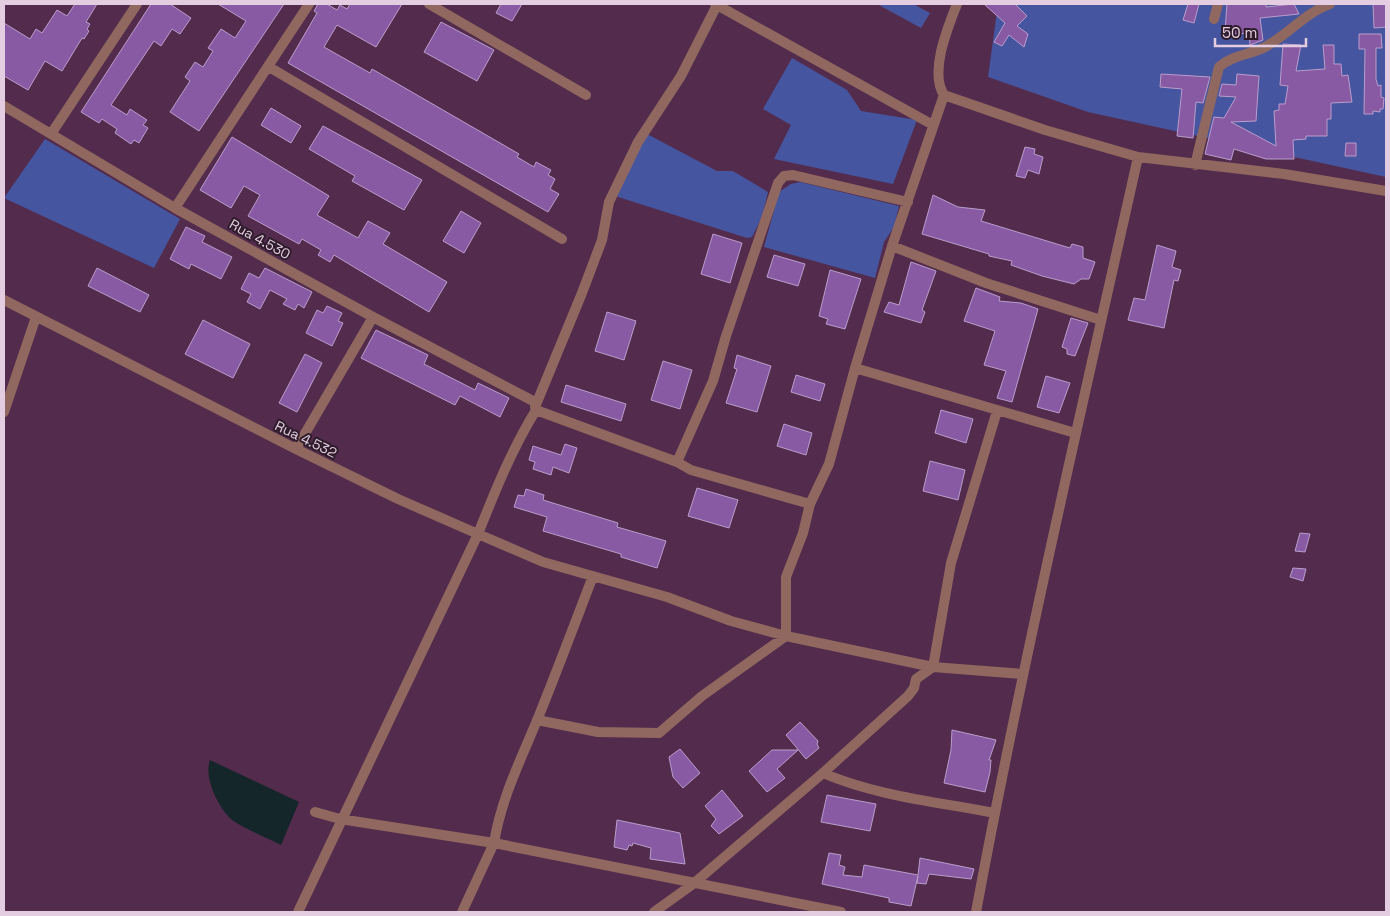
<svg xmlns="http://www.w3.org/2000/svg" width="1390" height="916" font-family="'Space Grotesk',sans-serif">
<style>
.green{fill:#46559f}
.water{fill:#15262a}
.building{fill:#885aa3;stroke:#ba9dcc}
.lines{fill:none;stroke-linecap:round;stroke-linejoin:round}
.minor{stroke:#90685f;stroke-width:10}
.labels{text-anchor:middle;stroke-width:4;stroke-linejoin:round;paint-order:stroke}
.street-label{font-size:14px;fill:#e5cde1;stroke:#2e1c2b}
</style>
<rect width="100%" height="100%" fill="#532c4d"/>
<path class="green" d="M877,4H913L930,13L921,28Z
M998,4H1386V177L1088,112L988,77Z
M792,58L847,90L861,111L917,120L893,184L774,159L791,125L763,109Z
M647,134L717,171H733L768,192L762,217L752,237L747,238L615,196Z
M45,139L180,219L154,268L4,198Z
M800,182L899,206L894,227L884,242L875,278L764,247L779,192L791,184Z"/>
<path class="water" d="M210,760L299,802L281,845C266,837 249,831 235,822C220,812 203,778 210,760Z"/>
<path class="building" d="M75,4H97L86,22L90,24L87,29L89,31L84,39L82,38L62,71L45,61L28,90L4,76V23L30,39L36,29L42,33L57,10L67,16Z
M151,4H170L191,18L180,34L172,29L161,46L154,41L111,105L127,115L130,109L147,120L143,125L148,128L139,143L134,140L131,144L115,133L117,129L102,119L99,123L81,112Z
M218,4H284L199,131L170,112L190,81L185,77L195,62L203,67L213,51L208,48L221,29L235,38L246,21Z
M318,4H327L337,10L340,5L347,9L350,4H402L376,47L337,25L324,47L370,73L372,69L519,154L517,157L534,167L536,162L551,170L548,175L555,179L550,189L559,194L548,212L288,63L317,13L314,11Z
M501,4H522L512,21L496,13Z
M984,4H1015L1027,16L1017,26L1028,34L1024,47L1009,35L1002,46L994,42L1005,23Z
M1188,4H1199L1194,23L1183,20Z
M1227,4H1266V7L1294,4L1299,14L1260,18L1263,40L1250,45L1249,33L1237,34L1225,31Z
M1373,4H1386V27L1374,28Z
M441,22L494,50L477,81L424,52Z
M1359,34H1381L1382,48H1376V79L1378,86L1381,85V97L1384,98L1383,109H1380V112L1373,111V114H1364L1365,49H1359Z
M1283,44L1301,45L1296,71L1325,69L1323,45H1334V64H1341L1342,76L1348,75L1352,102L1331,103V119H1327V136H1306V139L1293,140L1294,159H1266L1234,149L1231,160L1205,154L1214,117L1224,118L1236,97L1219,96L1222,84L1236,85L1237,74L1259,76L1256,121L1231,122L1276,146L1274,111L1279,110V104H1285L1288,86L1280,85Z
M1161,74L1210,77L1203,103L1196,102L1193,138L1177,136L1182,89L1160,87Z
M271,108L301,126L291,143L261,125Z
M323,126L422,180L404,210L352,181L355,176L309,149Z
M232,137L329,196L317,215L358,238L368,221L390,233L383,244L447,282L429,312L334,255L330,262L318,255L321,250L302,239L299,244L248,216L260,195L244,186L231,208L200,190Z
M1346,143H1356V156H1345Z
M1025,147L1035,149L1034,154L1043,157L1039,174L1028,170L1025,178L1016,176Z
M933,195L958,207L985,210L981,221L1070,248L1072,244L1083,247V258L1095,262L1089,279H1081L1074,284L1042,276L1011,265L1012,261L989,256V254L922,234Z
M461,211L481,223L464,253L443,241Z
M186,227L205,236L202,242L232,257L221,279L191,264L189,269L170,259Z
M713,234L742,243L730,283L701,274Z
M1157,245L1176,251L1172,267L1181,270L1178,281L1174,280L1164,328L1128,320L1134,298L1145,300Z
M774,255L805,264L798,286L767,277Z
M911,262L936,271L922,310L925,312L921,323L884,312L889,302L899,305Z
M97,268L149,295L140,312L88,286Z
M265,268L312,292L304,308L298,304L295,310L283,304L287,299L270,290L260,309L247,302L251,294L241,289L249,273L259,278Z
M830,270L861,279L845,329L826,324L828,319L819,316Z
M976,288L1000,297L999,301L1021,303L1038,309L1012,402L997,398L1006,371L984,365L995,331L964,321Z
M327,306L342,313L338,321L343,323L332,346L306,333L317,310L323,313Z
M607,312L636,321L624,360L595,351Z
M1071,318L1088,323L1075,356L1067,354V349L1062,347Z
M203,320L250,344L233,378L185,354Z
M376,330L428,355L424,364L475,390L478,383L509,398L500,417L460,396L455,405L361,358Z
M305,354L322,363L297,412L279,403Z
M737,355L771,366L757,412L726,403L737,369L734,368Z
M663,361L692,370L680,409L651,400Z
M796,375L825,384L820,401L791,392Z
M1046,376L1070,383L1059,413L1037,407Z
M566,385L626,404L621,421L561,402Z
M941,410L973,419L966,443L935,433Z
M784,424L812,433L806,455L777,446Z
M565,444L577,448L569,473L553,467L551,475L533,469L535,462L529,460L533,446L561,455Z
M930,461L965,470L958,500L923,491Z
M697,488L738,500L729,528L688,516Z
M526,489L544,495L543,500L618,523L617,527L666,541L657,568L621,557V554L543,531L547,517L514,507L518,495L524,496Z
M1300,533L1310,534L1305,552L1295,551Z
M1293,568L1306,569L1303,581L1290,577Z
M800,722L818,741L817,744L819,748L806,759L786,735Z
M952,730L996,740L989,760H991L990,772L985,792L944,783L951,750Z
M680,749L700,773L683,788L673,777L669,757Z
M772,750H798L777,769L785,778L767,792L749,771Z
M722,790L743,816L719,834L711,826L716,819L705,806Z
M827,795L876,804L870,831L821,822Z
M617,820L680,833L685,864L650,859L651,848L633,843L632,846L629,845L627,850L614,847Z
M829,853L841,855L839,865L845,867L843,875L862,877L864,865L918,875L920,858L974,869L971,879L929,874L926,884L917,883L918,876L911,906L889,902V898L822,884Z"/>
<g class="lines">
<path class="minor" d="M429,4L586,95
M715,4L933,125
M957,4C948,27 929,72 944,95L1045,130L1138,157L1284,174L1386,191
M1214,19L1218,4
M269,67L562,239
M4,106L175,208L373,317L535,402
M51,134L137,4
M1195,165L1219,67C1232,55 1250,55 1265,47C1288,35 1306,12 1330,4
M175,208L309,4
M892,246L986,283L1101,320
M4,300L296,449L398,499L478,534C495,491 512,449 536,410
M855,368L892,246L944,95
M4,412L36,317
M296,449L373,317
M677,462L713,381L726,336L778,183L784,176L793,175L908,202
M810,504L829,464L855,368L1075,433
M593,576C575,623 557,671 538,718C521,759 501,799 494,843L841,912
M537,720L598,732L659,733L702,696L786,636V577L803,533L810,504L691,470L677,462L536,410L535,407L582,293L602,240L609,202L638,142L681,76L717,5
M823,773C876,796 938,802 995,813
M315,812L340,819L494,843L462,912
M298,912L478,534L543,562L667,597L731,621L786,636L933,667L1023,674
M654,912L693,884L823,773L908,696L914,688L916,679L933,667L951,563L997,411
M976,912C1023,659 1082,408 1138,157"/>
</g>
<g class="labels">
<g class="street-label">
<text transform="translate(260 239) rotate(29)" y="5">Rua 4.530</text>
<text transform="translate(306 439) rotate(26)" y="5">Rua 4.532</text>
</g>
</g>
<rect width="1390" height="916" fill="none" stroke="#e5cde1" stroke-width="10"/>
<path d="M1215 38v8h91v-8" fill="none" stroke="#e5cde1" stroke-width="2.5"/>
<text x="1222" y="38" font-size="15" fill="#e5cde1" stroke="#2e1c2b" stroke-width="4" paint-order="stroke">50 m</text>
</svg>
